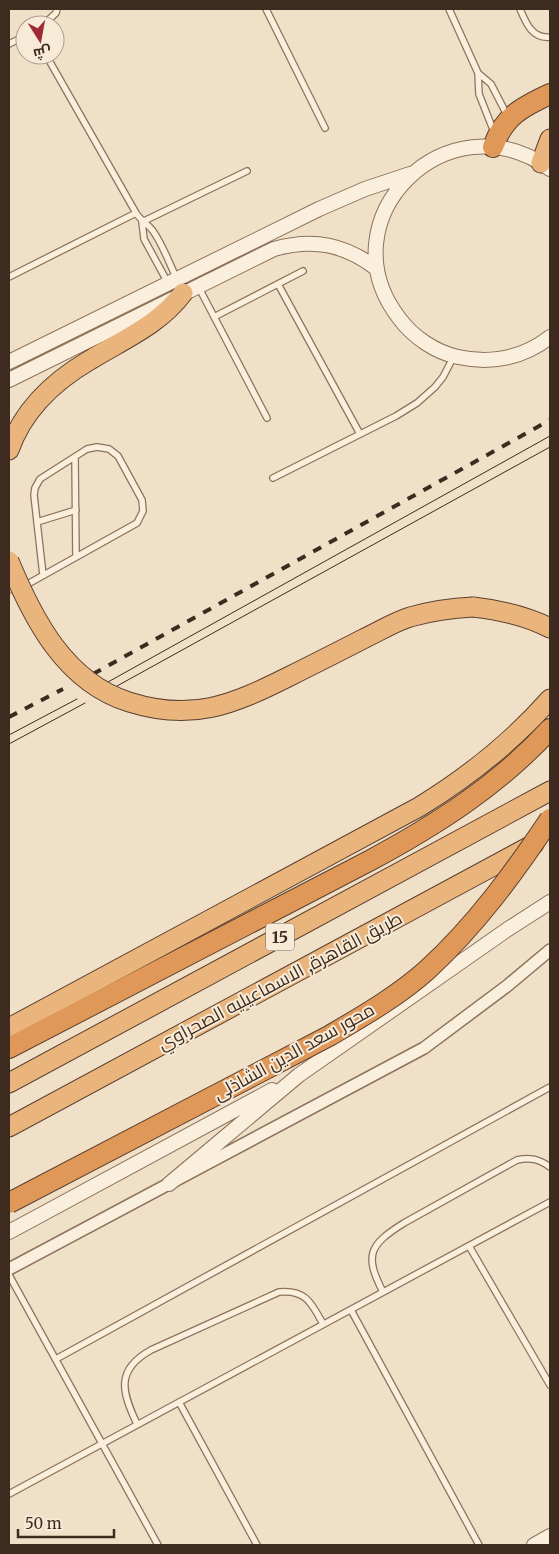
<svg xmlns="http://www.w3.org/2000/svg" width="559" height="1554" font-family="Merriweather,Cairo,serif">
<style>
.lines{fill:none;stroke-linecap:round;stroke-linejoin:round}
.service-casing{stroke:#8d725c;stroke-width:8}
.minor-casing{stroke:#8d725c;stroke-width:14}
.tertiary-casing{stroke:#8d725c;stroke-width:16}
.trunk-casing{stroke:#5b4030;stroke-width:21}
.motorway-casing{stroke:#5b4030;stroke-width:22}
.service{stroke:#faeedc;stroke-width:5.5}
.minor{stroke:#faeedc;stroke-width:11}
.tertiary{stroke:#faeedc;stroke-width:14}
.trunk{stroke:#e9b57c;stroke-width:19}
.motorway{stroke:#df9858;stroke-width:20}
.tram{stroke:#3d2b20;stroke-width:1}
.rail{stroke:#3d2b20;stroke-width:4;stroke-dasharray:9 9;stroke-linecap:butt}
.trunk-bridge-casing{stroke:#5b4030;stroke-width:21;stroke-linecap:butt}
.motorway-bridge-casing{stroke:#5b4030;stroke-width:22;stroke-linecap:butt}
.trunk-bridge{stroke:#e9b57c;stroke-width:19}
.motorway-bridge{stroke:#df9858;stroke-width:20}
.labels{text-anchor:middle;stroke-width:4;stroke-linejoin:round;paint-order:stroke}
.shield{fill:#f7ebd8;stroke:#756557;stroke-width:1}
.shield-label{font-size:16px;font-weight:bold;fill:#3d2b20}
.street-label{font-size:18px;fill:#3d2b20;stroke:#f7ebd8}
</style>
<rect width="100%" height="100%" fill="#f0e0c8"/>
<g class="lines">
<g class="service-casing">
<path id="service" d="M266,9L325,128
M449,9L478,73L491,84L507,115
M520,9C526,23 532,39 550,37
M43,25L56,13L57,9
M9,44L25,36
M46,55L136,213C141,221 148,224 153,231C163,245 169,263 177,279
M478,73L479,94L494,132
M142,222L247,171
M142,222L144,239L168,283
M9,277L136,213
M278,284L360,434
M198,286L267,418
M214,317L303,271
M75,457L76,557
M273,478L396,416L417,403L435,387L443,377L454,356
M37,522L76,510
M9,590L26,585L137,523L143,511L142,500L118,456L109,449L97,447L87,449L40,479L35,488L34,495L43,575
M469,1246L550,1385
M9,1275L158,1545
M383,1292C364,1255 369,1245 404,1223L517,1160C530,1157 539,1159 550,1167
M351,1310L479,1545
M56,1359L550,1087
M179,1402L257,1545
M137,1424C122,1392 115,1370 151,1350L279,1292C306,1289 312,1304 323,1324
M9,1494L550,1202"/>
</g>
<g class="minor-casing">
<path id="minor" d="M9,1269L424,1048L507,986L550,950"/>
</g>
<g class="tertiary-casing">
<path id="tertiary" d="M550,169C448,95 323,219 399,318C413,337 435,352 458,357C491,364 523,358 550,337
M9,362L319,209L365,189L410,174
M9,380L274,249C313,238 345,244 377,269
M169,1184L299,1075L508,929L550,902
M9,1232L272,1090
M534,1545L550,1536"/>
</g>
<g class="trunk-casing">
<path id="trunk" d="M541,163L550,139
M9,450C23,410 54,381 90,360C124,339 159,325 183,293
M473,607C500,610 526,616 550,628
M9,1028L419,807C468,777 512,742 550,699
M9,1083L550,791
M9,1127L534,844"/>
</g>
<g class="motorway-casing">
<path id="motorway" d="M493,147C504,116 522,107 550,94
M9,1048L369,861C436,825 499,785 550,729"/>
</g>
<use href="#service" class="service"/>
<use href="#minor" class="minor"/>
<use href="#tertiary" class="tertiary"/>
<use href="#trunk" class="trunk"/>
<use href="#motorway" class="motorway"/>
<path class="tram" d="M108,682L550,436
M117,686L550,447
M9,735L77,699
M9,744L85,703"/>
<path class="rail" d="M93,674L550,420
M9,717L63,689"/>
<g class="trunk-bridge-casing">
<path id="trunk-bridge" d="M9,561C33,619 65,682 129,702C192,722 232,705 288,677C314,664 340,651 365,638C380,631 394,622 410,617C431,611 451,608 473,607"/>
</g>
<g class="motorway-bridge-casing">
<path id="motorway-bridge" d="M9,1203L329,1036C363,1016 398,996 427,970C475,926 514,873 550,819"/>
</g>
<use href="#trunk-bridge" class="trunk-bridge"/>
<use href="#motorway-bridge" class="motorway-bridge"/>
</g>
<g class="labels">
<rect class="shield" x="266" y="923.5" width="28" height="27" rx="4"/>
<g class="shield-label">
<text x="280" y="943">15</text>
</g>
<g class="street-label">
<text transform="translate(280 981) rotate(-28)" y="6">طريق القاهرة, الاسماعيليه الصحراوي</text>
<text transform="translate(294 1052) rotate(-29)" y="6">محور سعد الدين الشاذلى</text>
</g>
</g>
<rect width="559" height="1554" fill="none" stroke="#3d2b20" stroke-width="20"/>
<g transform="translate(40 40) rotate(169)"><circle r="24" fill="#f7ebd8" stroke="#ad9e8e"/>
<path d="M0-4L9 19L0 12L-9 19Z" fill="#9d2a35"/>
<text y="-8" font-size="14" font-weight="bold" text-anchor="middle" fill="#3d2b20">ش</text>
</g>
<path d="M18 1529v8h96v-8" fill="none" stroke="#3d2b20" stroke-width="2.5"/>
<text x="25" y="1529" font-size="15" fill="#3d2b20" stroke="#f7ebd8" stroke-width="4" paint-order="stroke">50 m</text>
</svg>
